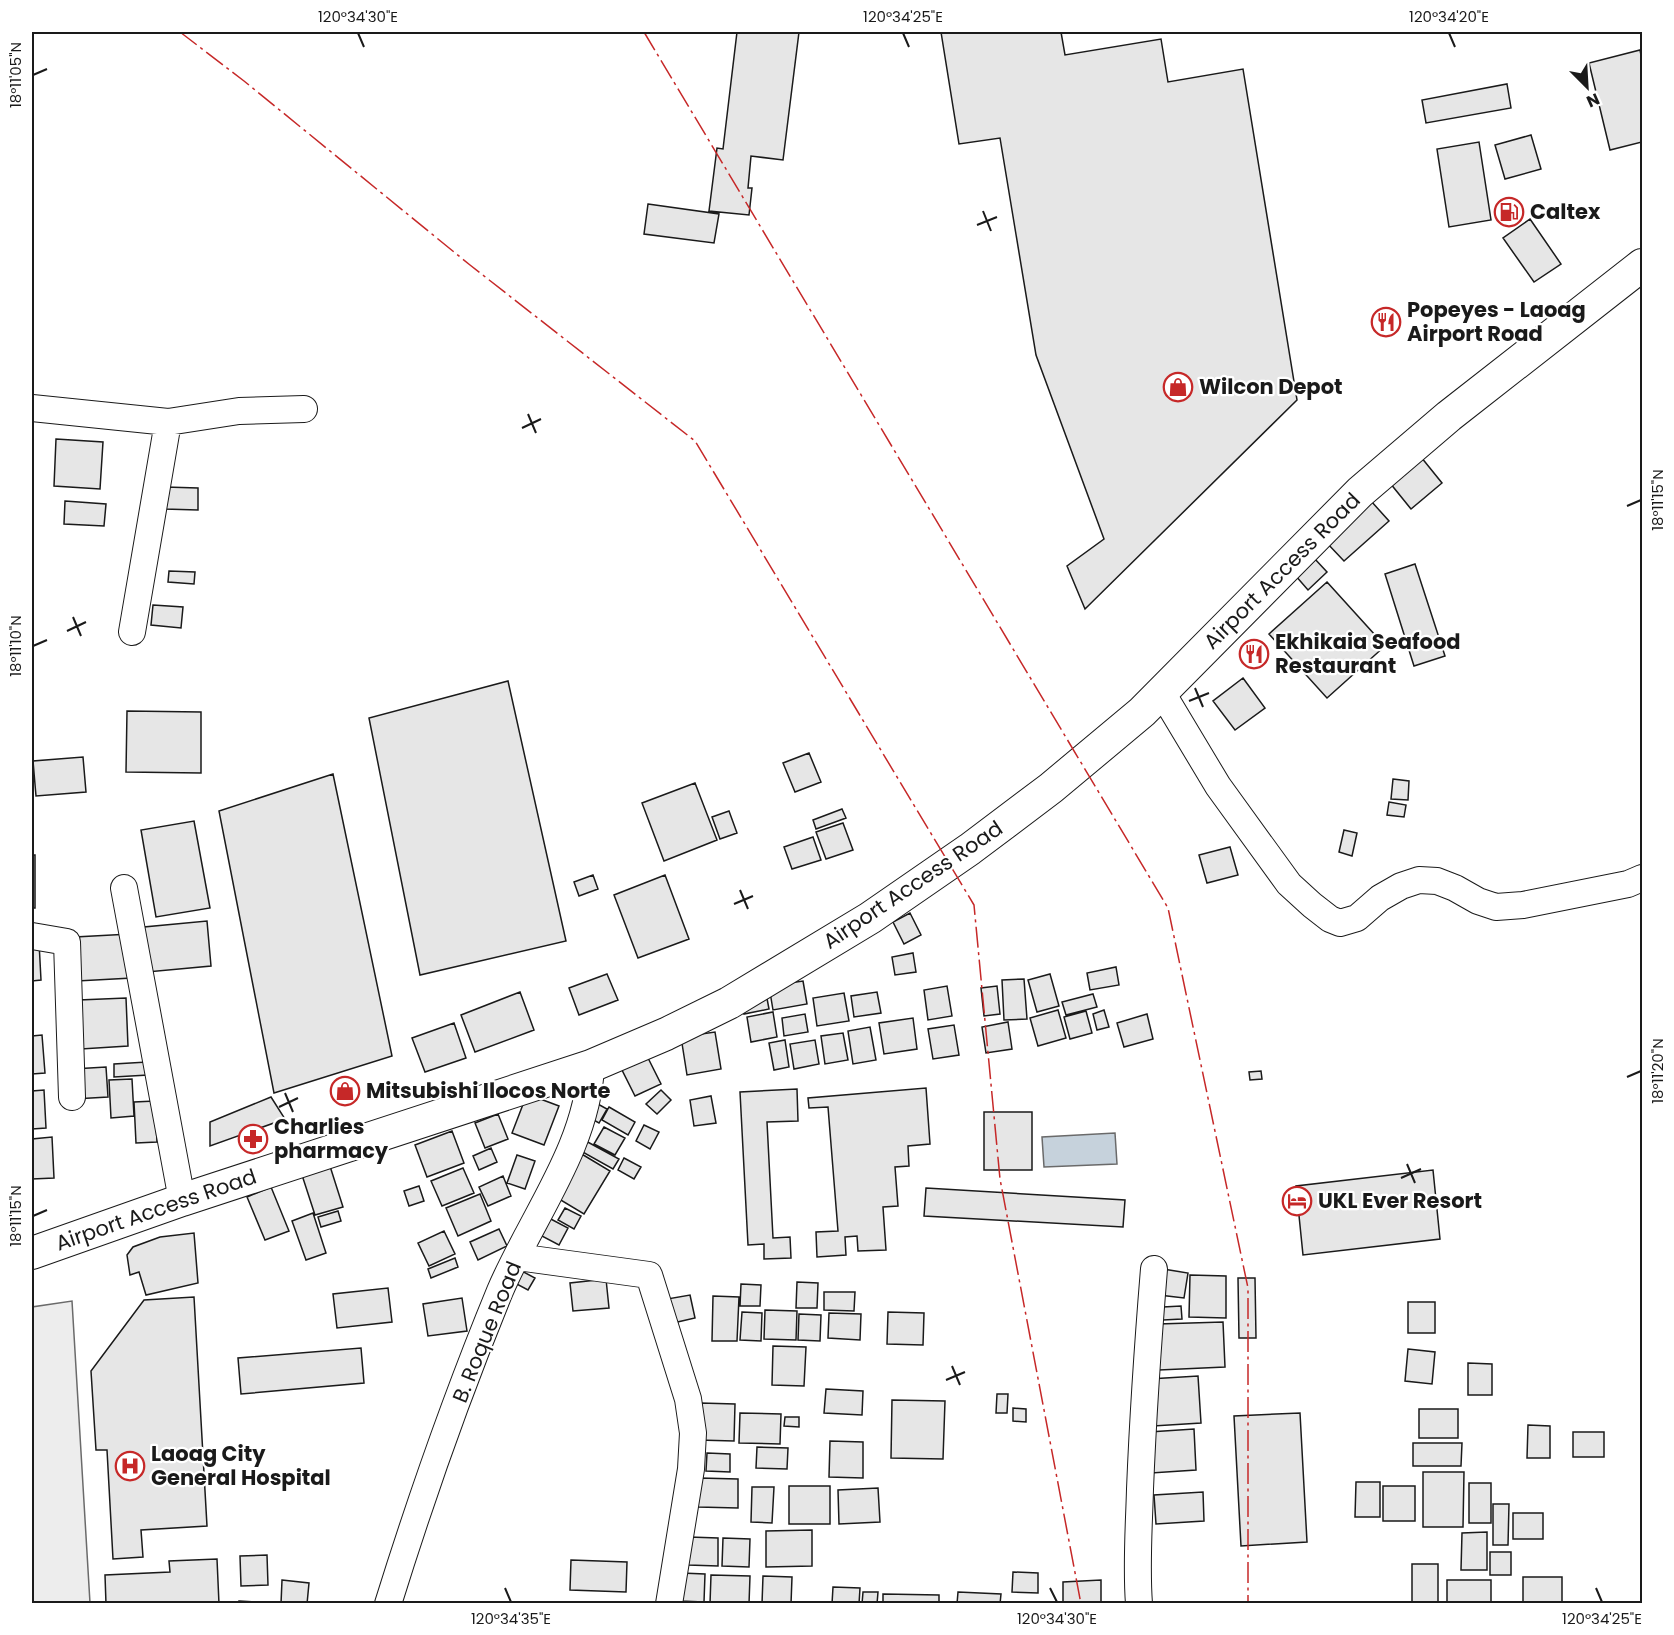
<svg xmlns="http://www.w3.org/2000/svg" width="1674" height="1635" font-family="Poppins,sans-serif">
<style>
.parking{fill:#ededed;stroke:#6a6a6a;stroke-width:1.5}
.water{fill:#c6d2dc;stroke:#6a6a6a;stroke-width:1.5}
.building{fill:#e6e6e6;stroke:#1a1a1a;stroke-width:1.5}
.lines{fill:none;stroke-linecap:round;stroke-linejoin:round}
.minor-casing{stroke:#1a1a1a;stroke-width:28}
.major-casing{stroke:#1a1a1a;stroke-width:34}
.minor{stroke:#fff;stroke-width:26}
.major{stroke:#fff;stroke-width:32}
.power{stroke:#c62828;stroke-width:1.5;stroke-dasharray:21 4.5 3 4.5;stroke-linecap:butt}
.ticks{fill:none;stroke:#1a1a1a;stroke-width:2}
.labels{text-anchor:middle;stroke-width:4.5;stroke-linejoin:round;paint-order:stroke}
.poi-label{font-size:21px;font-weight:bold;fill:#1a1a1a;stroke:#fff;text-anchor:start}
.street-label{font-size:21px;fill:#1a1a1a;stroke:#fff}
.neatline{fill:none;stroke:#1a1a1a;stroke-width:2}
.ticks-label{font-size:15px;text-anchor:middle;fill:#1a1a1a}
</style>
<rect width="100%" height="100%" fill="#fff"/>
<path class="parking" d="M72,1301L90,1603H32V1307Z"/>
<path class="water" d="M1115,1133L1117,1164L1044,1167L1042,1137Z"/>
<path class="building" d="M737,32H799L783,160L751,156L748,188H752L749,215L709,211L717,148L723,149Z
M941,32H1061L1065,55L1161,39L1168,82L1243,69L1297,400L1085,609L1067,566L1104,539L1036,355L1000,138L959,144Z
M1640,50L1642,60V142L1610,150L1589,63Z
M1507,84L1511,108L1426,123L1422,100Z
M1531,135L1541,169L1505,179L1495,145Z
M1479,142L1491,220L1449,227L1437,149Z
M648,204L719,214L714,243L644,234Z
M1530,219L1561,264L1534,282L1503,238Z
M56,439L103,442L100,489L54,486Z
M1421,457L1442,483L1411,509L1390,483Z
M165,487L198,488V510L164,509Z
M65,501L106,504L104,526L64,524Z
M1371,501L1389,521L1344,561L1326,542Z
M1314,558L1327,572L1308,590L1295,575Z
M1415,564L1445,656L1414,666L1385,574Z
M169,571L195,572L194,584L168,582Z
M1327,582L1385,646L1327,698L1269,634Z
M153,605L183,607L181,628L151,625Z
M1243,678L1265,708L1235,730L1213,701Z
M508,681L566,941L420,975L369,718Z
M127,711L201,712V773L126,772Z
M809,753L821,782L795,792L783,763Z
M83,757L86,792L36,796L33,761Z
M333,774L392,1056L274,1093L219,811Z
M1393,779L1409,781L1408,800L1391,799Z
M695,783L717,840L664,861L642,803Z
M1389,802L1406,805L1404,817L1387,815Z
M842,809L846,818L816,829L813,820Z
M729,811L737,833L720,839L712,817Z
M194,821L210,908L156,917L141,830Z
M843,823L853,850L826,859L816,832Z
M1344,830L1357,833L1352,856L1339,852Z
M813,837L821,860L792,869L784,847Z
M1230,847L1238,875L1207,883L1199,855Z
M32,855H35V908H32Z
M593,875L598,889L579,896L574,882Z
M665,875L689,939L638,958L614,895Z
M910,913L921,935L904,944L893,922Z
M207,921L211,966L147,972L144,927Z
M130,934L132,978L77,981L75,937Z
M32,942H39L41,980L32,981Z
M913,953L916,972L895,975L892,957Z
M1116,967L1119,985L1090,990L1087,973Z
M607,974L618,1000L579,1015L569,988Z
M1050,974L1059,1006L1037,1012L1028,980Z
M1024,979L1027,1019L1004,1020L1002,980Z
M803,981L807,1004L773,1010L769,986Z
M947,986L952,1016L928,1020L924,990Z
M997,986L1000,1014L984,1016L981,988Z
M765,988L769,1009L744,1014L742,1003Z
M520,992L534,1030L475,1052L461,1015Z
M877,992L881,1013L854,1017L851,996Z
M844,993L849,1021L817,1026L813,998Z
M1093,994L1097,1007L1066,1015L1062,1002Z
M126,998L128,1046L81,1049L79,1000Z
M1058,1010L1066,1038L1038,1046L1030,1018Z
M1104,1010L1109,1027L1097,1030L1093,1014Z
M1086,1011L1092,1033L1070,1039L1064,1017Z
M773,1012L777,1037L751,1042L747,1017Z
M805,1014L808,1032L784,1036L782,1018Z
M1147,1014L1153,1039L1124,1047L1117,1023Z
M913,1018L917,1049L884,1054L879,1023Z
M1008,1022L1012,1049L986,1053L982,1027Z
M454,1023L466,1058L425,1072L412,1038Z
M954,1025L959,1055L933,1059L928,1029Z
M870,1027L876,1060L853,1064L848,1031Z
M715,1032L721,1069L687,1075L681,1037Z
M843,1033L848,1060L825,1064L821,1036Z
M42,1035L45,1073L32,1074V1036Z
M785,1040L789,1067L774,1070L769,1043Z
M815,1040L819,1064L794,1069L790,1044Z
M646,1054L661,1084L635,1096L620,1066Z
M147,1062L148,1075L114,1077V1064Z
M106,1067L108,1097L74,1099L73,1069Z
M1261,1071L1262,1079L1250,1080L1249,1072Z
M132,1079L134,1116L111,1118L109,1080Z
M926,1088L930,1144L908,1146L909,1166L895,1167L898,1206L883,1207L886,1250L858,1251L857,1236L845,1237L846,1255L817,1257L816,1232L838,1231L828,1107L809,1108L808,1098Z
M797,1089L798,1121L767,1122L773,1238L790,1237L791,1258L764,1259V1244L748,1245L740,1092Z
M44,1090L46,1128L32,1129V1091Z
M661,1090L671,1100L657,1114L646,1104Z
M527,1094L559,1106L544,1145L512,1133Z
M711,1096L716,1123L694,1126L690,1100Z
M271,1097L285,1119L210,1146V1122Z
M155,1101L157,1142L136,1143L134,1102Z
M596,1103L607,1109L599,1123L588,1117Z
M609,1107L635,1122L628,1135L602,1120Z
M984,1112H1032V1170H984Z
M498,1114L508,1139L485,1148L475,1123Z
M644,1125L659,1132L650,1149L636,1141Z
M604,1127L625,1138L615,1155L594,1144Z
M452,1131L464,1163L427,1177L415,1145Z
M52,1137L54,1178L32,1179V1139Z
M584,1140L619,1159L613,1169L579,1150Z
M491,1148L497,1162L479,1170L473,1156Z
M580,1153L610,1171L584,1214L554,1196Z
M517,1155L535,1161L525,1189L507,1183Z
M624,1158L641,1167L634,1179L618,1170Z
M329,1163L343,1207L315,1215L301,1172Z
M463,1168L474,1193L442,1206L431,1181Z
M1433,1170L1440,1239L1303,1255L1296,1186Z
M503,1176L511,1196L488,1206L479,1187Z
M419,1186L424,1201L409,1206L404,1191Z
M271,1187L289,1231L265,1240L247,1197Z
M926,1188L1125,1200L1123,1227L924,1216Z
M480,1194L491,1221L458,1236L446,1208Z
M565,1208L581,1216L574,1229L558,1220Z
M338,1211L341,1221L321,1227L318,1217Z
M313,1213L326,1253L306,1260L292,1221Z
M547,1217L568,1228L559,1245L538,1234Z
M499,1229L507,1246L478,1260L470,1242Z
M444,1231L455,1254L429,1266L418,1243Z
M194,1233L198,1283L146,1295L139,1272L130,1275L127,1255L133,1247L160,1237Z
M455,1258L458,1267L431,1278L428,1269Z
M518,1269L535,1278L528,1290L511,1281Z
M1163,1269L1188,1273L1184,1298L1159,1295Z
M1190,1275L1226,1276V1318L1189,1317Z
M1238,1278H1255L1256,1338H1239Z
M606,1279L609,1308L573,1311L570,1283Z
M797,1282L818,1283L817,1308H796Z
M741,1284L761,1285L760,1306H740Z
M388,1288L392,1322L337,1328L333,1294Z
M824,1292H855L854,1311L824,1310Z
M690,1295L695,1318L673,1323L667,1299Z
M713,1296L739,1297L737,1341H712Z
M194,1297L207,1526L141,1530L143,1557L113,1559L107,1450H96L91,1371L144,1300Z
M462,1298L467,1331L428,1336L423,1304Z
M1408,1302H1435V1333H1408Z
M1181,1306L1182,1319L1163,1320V1307Z
M765,1310L797,1311L796,1340L764,1339Z
M742,1312L762,1313L761,1341L740,1340Z
M888,1312L924,1313L923,1345L887,1344Z
M829,1313L861,1314L860,1340L828,1338Z
M799,1314L821,1315L820,1341L798,1340Z
M1223,1322L1225,1367L1159,1370L1158,1324Z
M773,1346L806,1347L804,1386L772,1385Z
M361,1348L364,1383L241,1394L238,1358Z
M1408,1349L1435,1352L1432,1384L1405,1381Z
M1468,1363L1492,1364V1395H1468Z
M1198,1376L1201,1423L1153,1426L1149,1379Z
M826,1389L863,1391L862,1415L824,1413Z
M997,1394H1008L1007,1413H996Z
M892,1400L945,1401L943,1459L891,1458Z
M700,1403L735,1404L734,1441L698,1440Z
M1013,1408L1026,1409V1422L1013,1421Z
M1419,1409H1458V1438H1419Z
M740,1413L781,1414L780,1444L739,1443Z
M1300,1413L1307,1542L1241,1546L1234,1416Z
M785,1417H799V1427L784,1426Z
M1528,1425L1550,1426V1458H1527Z
M1194,1429L1196,1470L1151,1473L1149,1432Z
M1573,1432H1604V1457H1573Z
M830,1441L863,1442V1478L829,1477Z
M1413,1443H1462L1461,1466H1413Z
M757,1447L788,1448L787,1469L756,1468Z
M707,1453L730,1454V1472L706,1471Z
M1423,1472H1464L1463,1527H1423Z
M699,1478L738,1479V1508L698,1507Z
M1356,1482H1380V1517H1355Z
M1469,1483H1491V1523H1469Z
M789,1486H830V1524H789Z
M1383,1486H1415V1521H1383Z
M752,1487H774L772,1523L751,1522Z
M878,1488L880,1522L839,1524L838,1490Z
M1203,1492L1204,1521L1156,1524L1154,1495Z
M1493,1504H1509L1508,1545H1493Z
M1513,1513H1543V1539H1513Z
M812,1530V1566L766,1567V1531Z
M1487,1532V1570H1461L1462,1533Z
M689,1537L718,1538V1566L688,1565Z
M723,1538L750,1539L749,1567L722,1566Z
M1490,1552H1511V1575H1490Z
M267,1555L268,1585L241,1586L240,1556Z
M217,1559L219,1604H106L105,1575L170,1572L169,1561Z
M571,1560L627,1562L626,1592L570,1590Z
M1412,1564H1438V1604H1412Z
M1013,1572L1038,1573V1593L1012,1592Z
M681,1573L705,1574L704,1602L680,1601Z
M711,1575L750,1576L749,1604H710Z
M763,1576L792,1577L791,1604H762Z
M1523,1577H1562V1604H1523Z
M282,1580L309,1583L307,1604H281Z
M1101,1580V1604H1063V1582Z
M1447,1580H1491V1604H1447Z
M833,1587L860,1588L859,1604H832Z
M863,1592H878L877,1604H862Z
M958,1592L1001,1594L1000,1604H957Z
M883,1594L939,1595V1604H883Z
M239,1601L273,1603V1604H239Z"/>
<g class="lines">
<g class="minor-casing">
<path id="minor" d="M32,408L168,422L239,411L304,409
M132,632L168,422
M1161,691L1218,786L1289,884L1312,905L1330,919L1340,923L1357,918L1380,898L1401,886L1419,880L1437,881L1455,888L1478,901L1496,907L1523,905L1628,884L1642,878
M124,888L182,1200
M32,936L67,942L72,1097
M517,1257L649,1275L688,1399L693,1433L691,1469L669,1604
M388,1604C421,1498 458,1393 500,1291C531,1218 588,1146 591,1066
M1139,1604C1136,1565 1139,1527 1140,1489C1143,1415 1148,1342 1154,1269"/>
</g>
<g class="major-casing">
<path id="major" d="M32,1253L182,1200L591,1066L666,1034L729,1003L870,918L970,849L1051,788L1142,712L1360,492L1449,416L1642,265"/>
</g>
<use href="#minor" class="minor"/>
<use href="#major" class="major"/>
<path class="power" d="M180,32L244,81L470,265L695,441L974,905L1000,1179L1081,1604
M644,32L1168,908L1248,1288V1604"/>
</g>
<path class="ticks" d="M358,33L364,47M903,33L909,47M1449,33L1455,47M33,75L47,69M983,211L991,231M977,225L997,217M528,414L536,433M522,428L541,419M1627,506L1641,500M73,617L81,636M67,631L86,622M33,646L47,640M1195,688L1203,707M1189,701L1209,693M740,890L748,909M734,904L753,896M1627,1077L1641,1071M285,1093L293,1112M279,1107L298,1098M1407,1164L1415,1183M1401,1178L1421,1169M33,1216L47,1210M952,1366L960,1385M946,1380L965,1372M505,1588L511,1602M1050,1588L1057,1602M1596,1588L1602,1602"/>
<defs>
<g id="fuel-ring" transform="scale(1.5)"><circle r="9.5" fill="#fff" stroke="#c62828" stroke-width="1.5"/><path d="M-5.5-6h7V0h2V4h1.3V-2.5L3-4.5l.8-.8L6-3V5H2.5V1h-1V6h-7ZM-4.2-4.7v3.2H.2V-4.7Z" fill="#c62828"/></g>
<g id="restaurant-ring" transform="scale(1.5)"><circle r="9.5" fill="#fff" stroke="#c62828" stroke-width="1.5"/><path d="M-5-6h1v4h1v-4h1v4h1v-4h1v5L-1.5 .5V6h-2V.5L-5-1ZM5-6V6H3V1.5H1.5Q1.5-4 5-6Z" fill="#c62828"/></g>
<g id="shop-ring" transform="scale(1.5)"><circle r="9.5" fill="#fff" stroke="#c62828" stroke-width="1.5"/><path d="M-5-2.5h2.3a2.7 3.5 0 0 1 5.4 0H5L5.5 6h-11ZM-1.5-2.5h3a1.5 2.3 0 0 0-3 0Z" fill="#c62828"/></g>
<g id="pharmacy-ring" transform="scale(1.5)"><circle r="9.5" fill="#fff" stroke="#c62828" stroke-width="1.5"/><path d="M-2-6h4v4h4v4h-4v4h-4v-4h-4v-4h4Z" fill="#c62828"/></g>
<g id="hotel-ring" transform="scale(1.5)"><circle r="9.5" fill="#fff" stroke="#c62828" stroke-width="1.5"/><path d="M-6-4.5h1.5V1H6V5H4.5V3h-9V5H-6ZM-4 0a1.8 1.8 0 1 1 3.6 0ZM.5 0V-2.5h3Q6-2.5 6 0Z" fill="#c62828"/></g>
<g id="hospital-ring" transform="scale(1.5)"><circle r="9.5" fill="#fff" stroke="#c62828" stroke-width="1.5"/><path d="M-5-5h3v3.5h4V-5h3V5h-3V1.5h-4V5h-3Z" fill="#c62828"/></g>
</defs>
<g fill-rule="evenodd">
<use href="#fuel-ring" x="1509" y="212"/>
<use href="#restaurant-ring" x="1386" y="322"/>
<use href="#shop-ring" x="1178" y="387"/>
<use href="#restaurant-ring" x="1254" y="654"/>
<use href="#shop-ring" x="345" y="1091"/>
<use href="#pharmacy-ring" x="253" y="1139"/>
<use href="#hotel-ring" x="1297" y="1201"/>
<use href="#hospital-ring" x="130" y="1466"/>
</g>
<g class="labels">
<g class="poi-label">
<text x="1530" y="219">Caltex</text>
<text x="1407" y="317">Popeyes - Laoag<tspan x="1407" dy="24">Airport Road</tspan></text>
<text x="1199" y="394">Wilcon Depot</text>
<text x="1275" y="649">Ekhikaia Seafood<tspan x="1275" dy="24">Restaurant</tspan></text>
<text x="366" y="1098">Mitsubishi Ilocos Norte</text>
<text x="274" y="1134">Charlies<tspan x="274" dy="24">pharmacy</tspan></text>
<text x="1318" y="1208">UKL Ever Resort</text>
<text x="151" y="1461">Laoag City<tspan x="151" dy="24">General Hospital</tspan></text>
</g>
<g class="street-label">
<text transform="translate(1282 571) rotate(-45)" y="7">Airport Access Road</text>
<text transform="translate(913 885) rotate(-34)" y="7">Airport Access Road</text>
<text transform="translate(156 1210) rotate(-19)" y="7">Airport Access Road</text>
<text transform="translate(487 1332) rotate(-68)" y="7">B. Roque Road</text>
</g>
</g>
<rect width="1674" height="1635" fill="none" stroke="#ffffff" stroke-width="66"/>
<g transform="translate(1587 87) rotate(156)" stroke="#ffffff" stroke-width="4.5" paint-order="stroke">
<path d="M0-4.5L10 22L0 15L-10 22Z" fill="#1a1a1a"/>
<text y="-9" font-size="16" font-weight="bold" text-anchor="middle" fill="#1a1a1a">N</text>
</g>
<rect x="33" y="33" width="1608" height="1569" class="neatline"/>
<g class="ticks-label">
<text x="358" y="22">120°34'30"E</text>
<text x="903" y="22">120°34'25"E</text>
<text x="1449" y="22">120°34'20"E</text>
<text transform="translate(16 75) rotate(-90)" y="5">18°11'05"N</text>
<text transform="translate(1658 500) rotate(-90)" y="5">18°11'15"N</text>
<text transform="translate(16 646) rotate(-90)" y="5">18°11'10"N</text>
<text transform="translate(1658 1071) rotate(-90)" y="5">18°11'20"N</text>
<text transform="translate(16 1216) rotate(-90)" y="5">18°11'15"N</text>
<text x="511" y="1624">120°34'35"E</text>
<text x="1057" y="1624">120°34'30"E</text>
<text x="1602" y="1624">120°34'25"E</text>
</g>
</svg>
